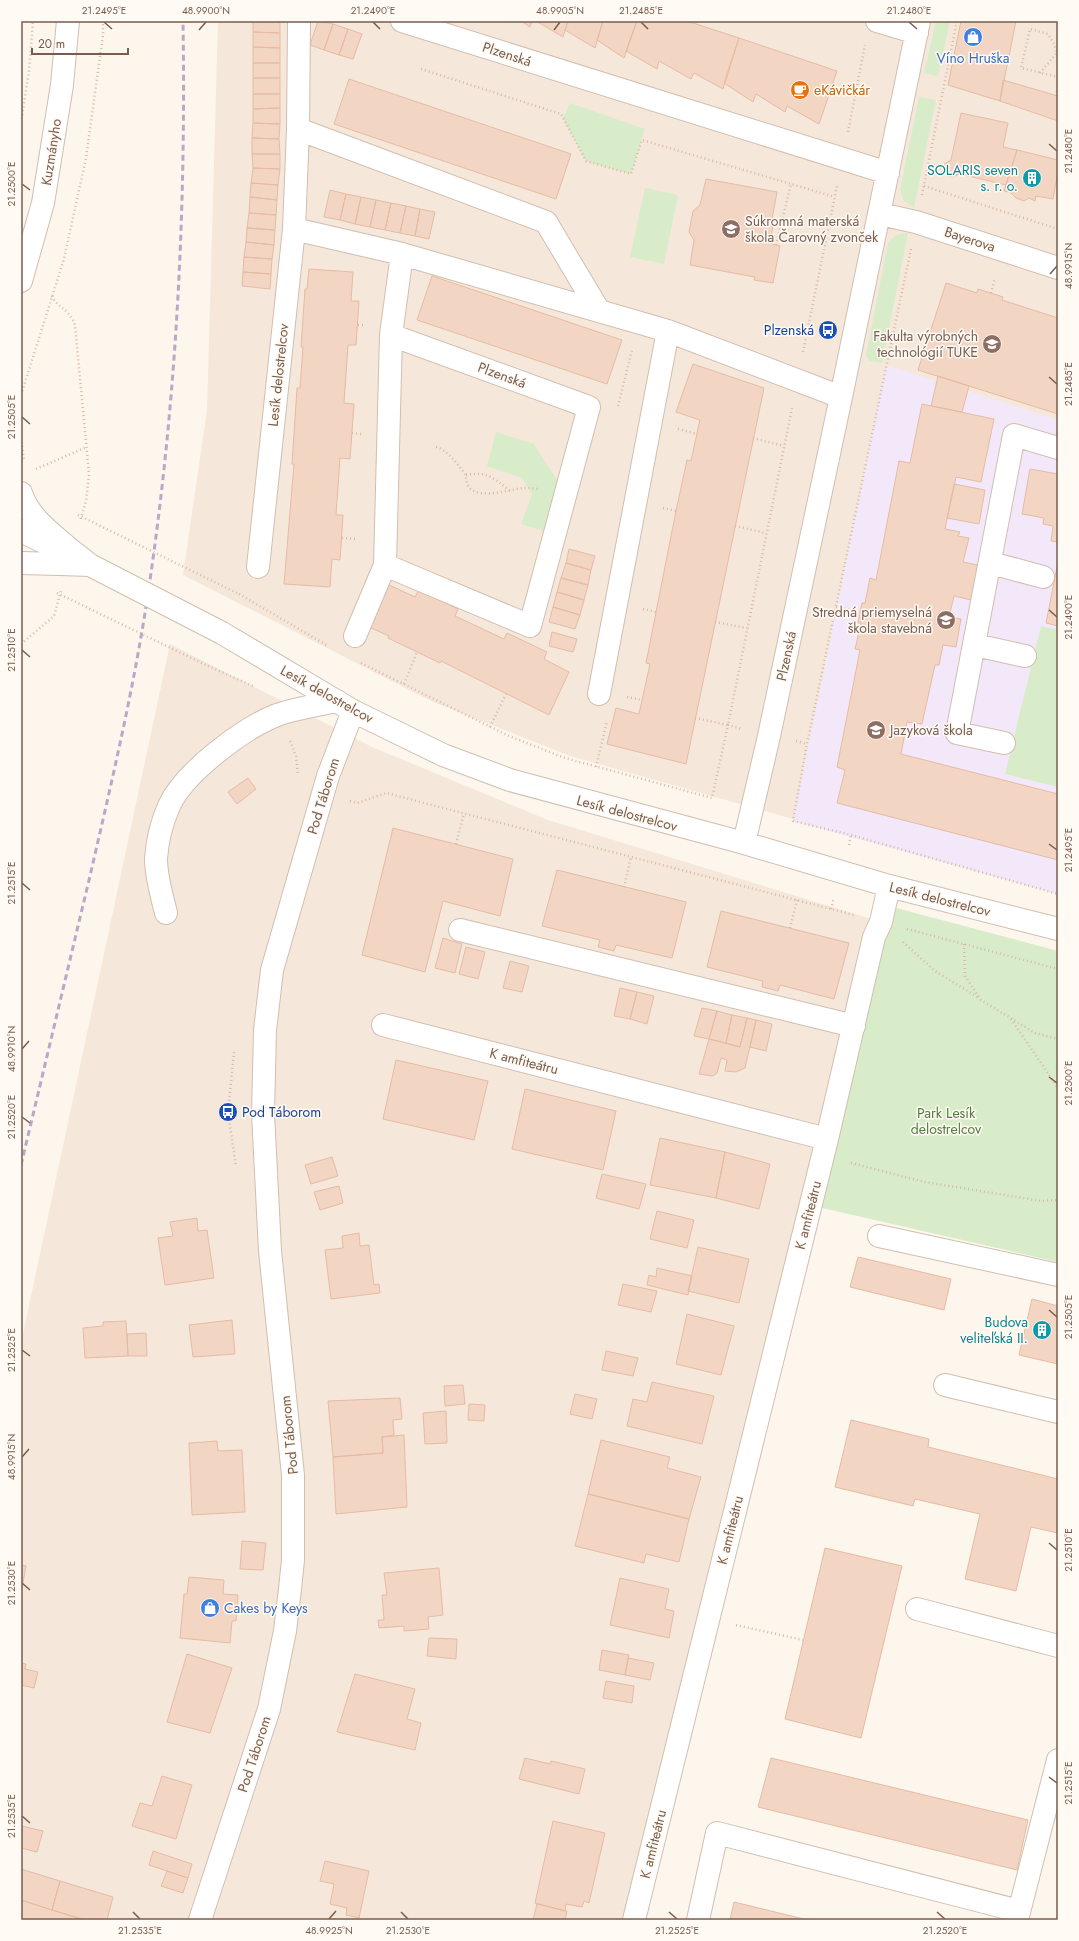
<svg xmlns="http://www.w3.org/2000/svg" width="1079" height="1941" font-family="Jost,sans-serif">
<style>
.residential{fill:#f5e8da}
.education{fill:#f3e8fa}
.green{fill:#d8ecc9}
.building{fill:#f3d5c3;stroke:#e6bba3}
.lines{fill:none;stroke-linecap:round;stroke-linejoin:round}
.minor-casing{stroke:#d1beb0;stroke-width:24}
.path{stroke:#d9b8a5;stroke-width:2.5;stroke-dasharray:1 3;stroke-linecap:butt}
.minor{stroke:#fff;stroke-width:22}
.rail{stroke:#b9a8c9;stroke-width:3;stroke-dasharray:6 4;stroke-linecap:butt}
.minor-bridge-casing{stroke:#d1beb0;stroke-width:24;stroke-linecap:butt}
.path-bridge{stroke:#d9b8a5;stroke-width:2.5;stroke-dasharray:1 3;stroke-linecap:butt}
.minor-bridge{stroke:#fff;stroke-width:22}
.ticks{fill:none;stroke:#7a5c4d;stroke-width:1.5}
.labels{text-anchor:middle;stroke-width:3;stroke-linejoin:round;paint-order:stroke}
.street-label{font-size:14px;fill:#7a5c4d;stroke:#fffaf3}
.shop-label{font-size:14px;fill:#366cbe;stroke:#fffaf3}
.food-label{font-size:14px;fill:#c56008;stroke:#fffaf3;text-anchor:start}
.culture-label{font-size:14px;fill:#0d838f;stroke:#fffaf3;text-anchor:end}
.education-label{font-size:14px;fill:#785e54;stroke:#fffaf3;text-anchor:start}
.transit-label{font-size:14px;fill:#164399;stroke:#fffaf3;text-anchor:end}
.park-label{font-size:14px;fill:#537a41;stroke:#fffaf3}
.neatline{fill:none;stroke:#7a5c4d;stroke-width:1.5}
.ticks-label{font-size:10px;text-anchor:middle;fill:#7a5c4d}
</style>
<rect width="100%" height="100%" fill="#fdf6ec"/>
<path class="residential" d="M218,21H1058V894L570,756L431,701L183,575L207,410Z
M170,644L372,747L548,820L878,921L633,1920H21V1343Z"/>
<path class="education" d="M886,365L1058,420V894L793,821Z"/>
<path class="green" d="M936,21H950L938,76L924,73Z
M919,97L936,100L914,208L903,200L900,190Z
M570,103L645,129L631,174L586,161L563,118Z
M645,188L678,195L664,264L630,257Z
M908,233L882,363L869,361L866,355L888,243L896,235Z
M496,432L534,444L562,488L548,532L521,524L532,494L522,478L487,466Z
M1041,626L1058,630V787L1005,774Z
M885,905L1058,951V1262L809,1205Z"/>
<path class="building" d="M253,21H280V33L253,32Z
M318,21L333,24L324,50L310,45Z
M521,21H532L530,27Z
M536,21H568L563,37Z
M568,21H603L595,48L565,30Z
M603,21H637L624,58L597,40Z
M637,21H687L739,38L723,89L694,73L691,79L659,61L657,69L626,51Z
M961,21H1016L1000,101L948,85Z
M333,24L348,29L339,55L324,50Z
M348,29L362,34L353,59L339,55Z
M253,32L280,33V48L253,47Z
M739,38L837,71L819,124L787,106L785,112L756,94L753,102L724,83Z
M253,47L280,48V63H253Z
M253,63H280V78H253Z
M253,78H280V94H253Z
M349,79L571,154L556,199L334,124Z
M1003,80L1058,96V121L1000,101Z
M253,94H280V108L253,109Z
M280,108V124L253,123V109Z
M961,113L1008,123L1003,147L1017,150L1006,185L960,174L952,177L947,176L943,170L944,164L951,160Z
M253,123L280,124L279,139L252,138Z
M252,138L279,139L280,154H252Z
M1017,150L1058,160V171L1053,199L1036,196L1035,201L1029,198L1024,201L1016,198L1010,192L1004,191Z
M252,154H280V169L253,168Z
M253,168L280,169L278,185L251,183Z
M706,179L777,192L771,224L773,225L770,243L780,246L773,283L754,280L755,277L690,265L694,240L689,232L693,211L700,205Z
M251,183L278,185L277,200L250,197Z
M330,190L346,194L340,220L324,217Z
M346,194L361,197L355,224L340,220Z
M250,197L277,200L276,215L249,213Z
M361,197L376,200L370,227L355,224Z
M376,200L391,203L385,230L370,227Z
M391,203L406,206L400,233L385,230Z
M406,206L420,209L415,236L400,233Z
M420,209L435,212L429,239L415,236Z
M249,213L276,215L275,230L247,228Z
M247,228L275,230L274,245L246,242Z
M246,242L274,245L272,259L244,257Z
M244,257L272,259L271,274L243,272Z
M309,269L353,272L351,301H359L356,345H348L344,403L354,404L350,459L340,458L336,515H343L340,560L332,559L330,587L284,584L294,464H292L297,388H300L303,347H301L305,289H307Z
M243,272L271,274L270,289L242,286Z
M432,276L622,340L607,384L417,320Z
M946,283L977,293L978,289L1003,297L1002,300L1058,318V414L918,370Z
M693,364L764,388L686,764L607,744L616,708L639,714L650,664L646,663L676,511L687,460L691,461L699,424L700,420L676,412Z
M938,376L969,386L962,412L931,406Z
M922,404L994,419L981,482L956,477L945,529L960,532L958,536L969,538L963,562L978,565L971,600L954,596L949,617L961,619L956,647L943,645L939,665H935L922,724L907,722L901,754L1058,794V860L837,803L845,770L837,767L860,650L855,649L861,623H858L860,612L862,603H865L870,578L876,580L899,461L910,463Z
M1030,469L1058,474V542L1051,541L1053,526L1043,524L1044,518L1022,514Z
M954,484L985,490L979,524L947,518Z
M569,549L595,556L591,570L566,563Z
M1058,562V626L1046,623Z
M566,563L591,570L588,585L561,578Z
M561,578L588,585L584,600L557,592Z
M389,585L415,597L419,590L458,609L455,616L504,639L507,633L547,652L544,659L569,672L549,715L441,661L440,663L388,638L389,636L369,627Z
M557,592L584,600L580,615L553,607Z
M553,607L580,615L575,629L549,622Z
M552,632L577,639L573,652L549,646Z
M248,778L256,789L237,804L228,792Z
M393,828L513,859L500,916L443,901L425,972L362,955Z
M557,870L686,902L672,958L616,945L614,951L598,947L600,940L542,926Z
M721,911L849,943L834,999L780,985L778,991L762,987L763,981L707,967Z
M443,938L462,944L455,973L435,968Z
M466,947L485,952L478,979L459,974Z
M510,961L529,966L522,992L503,988Z
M620,988L637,992L630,1019L614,1016Z
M637,992L654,996L647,1024L630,1019Z
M702,1008L717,1011L709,1039L694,1036Z
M717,1011L732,1015L726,1043L709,1039Z
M732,1015L747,1018L740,1047L726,1043Z
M747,1018L756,1020L745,1068L736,1072L725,1071L727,1060L721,1058L717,1073L713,1076L699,1074L709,1039L740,1047Z
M756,1020L772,1024L766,1051L750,1047Z
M396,1060L488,1081L474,1140L383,1119Z
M525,1089L616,1111L603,1170L512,1149Z
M660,1138L725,1152L716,1198L650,1185Z
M725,1152L770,1164L759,1209L716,1198Z
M332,1157L338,1176L311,1184L305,1165Z
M602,1174L646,1184L639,1209L596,1198Z
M339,1186L343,1203L320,1210L314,1192Z
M657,1211L694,1220L687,1248L650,1239Z
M197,1218L198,1231L207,1230L214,1278L165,1285L158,1238L173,1236L170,1222Z
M359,1233L360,1246L369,1245L374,1285L379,1284L380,1293L331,1299L325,1250L343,1248L342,1236Z
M698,1247L749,1259L739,1303L688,1291Z
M858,1257L951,1279L944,1310L850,1287Z
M657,1268L692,1276L688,1295L647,1285L649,1275L656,1277Z
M623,1284L657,1291L651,1312L618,1305Z
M1032,1299L1058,1306V1364L1019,1355Z
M687,1314L734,1326L721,1375L676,1364Z
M232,1320L235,1354L193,1357L189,1325Z
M126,1321L128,1356L85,1358L83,1328L103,1326V1322Z
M146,1333L147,1356H128L127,1334Z
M606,1351L638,1358L633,1376L602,1370Z
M652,1382L714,1396L702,1444L627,1426L633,1399L647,1402Z
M463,1385L465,1404L445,1406L444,1386Z
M575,1394L597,1399L592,1419L570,1414Z
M400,1398L402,1419L393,1420L394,1435L382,1437L383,1453L333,1457L328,1401Z
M469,1404L485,1405L484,1421L468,1420Z
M446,1411L447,1443L425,1444L423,1413Z
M851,1420L929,1439L928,1447L1058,1479V1533L1031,1527L1016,1591L965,1579L980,1514L915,1499L913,1506L835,1487Z
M404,1435L407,1507L336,1514L333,1457L383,1453L382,1437Z
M601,1440L670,1457L667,1468L701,1477L689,1519L588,1494Z
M217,1441L218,1451L242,1450L245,1512L192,1515L189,1443Z
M588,1494L689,1519L679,1562L646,1554L644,1563L575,1546Z
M242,1541L266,1543L263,1570L240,1569Z
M825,1548L902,1566L861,1738L785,1719Z
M21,1565L26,1566L22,1588H21Z
M439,1568L443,1615L428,1617L429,1629L404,1631V1626L379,1628L378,1620H384L382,1595H387L384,1573Z
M189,1577L224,1580L223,1594L238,1595L236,1621H232L230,1643L180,1638L184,1594H187Z
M620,1578L669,1589L665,1609L674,1611L669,1638L610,1625Z
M429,1638L457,1639L456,1659L427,1656Z
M602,1650L629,1655L625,1675L599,1670Z
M187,1654L232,1668L210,1733L167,1722Z
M628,1658L654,1663L650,1680L625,1675Z
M21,1663L26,1664L25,1669L38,1672L34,1688L21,1685Z
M355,1674L415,1689L407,1719L421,1723L415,1750L337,1732Z
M606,1681L634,1686L632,1703L603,1698Z
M525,1758L550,1764L551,1761L585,1769L579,1794L519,1779Z
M771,1758L1028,1820L1017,1870L758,1807Z
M162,1776L192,1785L176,1839L132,1826L140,1803L152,1806Z
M553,1821L605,1833L589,1903L584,1901L582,1907L566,1904L565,1911L535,1903Z
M22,1826L43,1831L37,1852L21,1848Z
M153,1851L192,1864L188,1878L149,1865Z
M325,1861L369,1871L359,1918L346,1915L347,1908L330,1904L334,1884L320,1881Z
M21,1869L60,1881L52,1910L21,1900Z
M167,1871L188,1878L183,1893L161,1886Z
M60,1881L113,1897L107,1920H85L52,1910Z
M21,1900L52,1910L85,1920H21Z
M734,1902L808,1920H730Z
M537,1904L567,1911L565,1920H533Z"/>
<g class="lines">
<g class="minor-casing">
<path id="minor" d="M402,21L888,173
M877,21L917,33
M299,22L298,129L294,229L402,254L668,331L841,397
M298,129L546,222L599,311
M880,214L916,222L1058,268
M21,281L43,203L62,85L68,21
M21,493C29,517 49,531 67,547
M21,531L56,548
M21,563L60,564
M991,563L1043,577
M385,565L530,626L589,407L391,335L402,254
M258,567L294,229
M222,633L353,711L443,755L510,780L744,843L889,886L1058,929
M355,636L385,565L391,335
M975,645L1025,656
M599,694L668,331
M1004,743L957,733L1014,435L1058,448
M744,843L769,736L841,397L919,21
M166,913C162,896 156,877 156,859C157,842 162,822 169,806C184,772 244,728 277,715C296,708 318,705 337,701
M460,930L854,1026
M383,1025L827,1139
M879,1236L1058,1275
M945,1385L1058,1412
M917,1609L1058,1646
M200,1920L269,1709L285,1631L290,1589L293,1560V1475L270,1251L263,1113L265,1030L272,970L328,776L353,711
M634,1920L827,1139L874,937L881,922L889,886
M698,1920L717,1833L1019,1911
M1017,1920L1058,1760"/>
</g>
<path class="path" d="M1058,55L1054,44L1048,34L1030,29L1021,68L1058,77
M421,69L561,114L586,161L631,174L642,140L835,197
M1040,73L1056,54
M1056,96L1058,87
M21,123L29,71L33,21
M848,132L865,45
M924,186L1058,229
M922,195L957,21
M776,245L791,184
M911,249L807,744L793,821L851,835L1058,894
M991,293L995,278
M52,296C57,308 69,308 75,325L89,474L86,501L80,521
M358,325H365
M803,352L837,186
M21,395L64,259L86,158L103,35V21
M618,406L632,350
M678,429L697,434
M352,433L361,434
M21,438L24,459L21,461
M753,438L784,446
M436,447C449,451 457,464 466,475C465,505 506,490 523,488C528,488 533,488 538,489
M36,469L87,447
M466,475C487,471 494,478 510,491
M663,508L676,511
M735,526L766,533
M342,538L357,539
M239,594L328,646
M836,607L860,612
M643,609L656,612
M715,622L747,628
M21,644L54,616L61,591
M361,663L509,736L565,758L712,798L728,725L742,729
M208,666L255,687
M404,684L417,652
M627,697L642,700
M695,718L728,725L792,408
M490,727L506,694
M290,741L296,756L298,775
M796,741L807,744
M596,767L607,721
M350,801L357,803L386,793L854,915
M456,844L464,813
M849,845L851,835
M624,887L631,857
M831,909L834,898
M790,928L797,900
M907,929L1058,969
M903,942L935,971L979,998
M964,944L965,976L981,1000L1035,1033L1058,1039
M1011,1019L1058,1088
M234,1052L228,1112L236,1167
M851,1163L925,1182L1042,1201L1058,1200
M736,1625L803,1640"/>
<use href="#minor" class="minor"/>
<path class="rail" d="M21,1165C44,1069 67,972 90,876C113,776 137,675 151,573C177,391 186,205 183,21"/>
<g class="minor-bridge-casing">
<path id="minor-bridge" d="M67,547L90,565L222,633
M60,564L90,565"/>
</g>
<path class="path-bridge" d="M78,515L239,594
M57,593L208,666"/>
<use href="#minor-bridge" class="minor-bridge"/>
</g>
<path class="ticks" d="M104,22L112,29M373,22L380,29M641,22L648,29M909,22L917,29M199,30L206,22M554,30L560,22M1049,144L1057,151M22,184L30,190M1050,274L1057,266M1049,377L1057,384M22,417L30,424M1049,610L1057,617M22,650L30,657M1049,844L1057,850M22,883L30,890M22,1049L29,1041M1049,1077L1057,1083M22,1117L30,1123M1049,1310L1057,1317M22,1350L30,1356M22,1457L29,1449M1049,1543L1057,1550M22,1583L30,1590M1049,1777L1057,1783M22,1816L30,1823M133,1912L140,1919M401,1912L408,1919M669,1912L677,1919M937,1912L945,1919M329,1919L336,1911"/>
<defs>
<g id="shop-disc" transform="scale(1)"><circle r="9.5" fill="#3f7fe0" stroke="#fffaf3"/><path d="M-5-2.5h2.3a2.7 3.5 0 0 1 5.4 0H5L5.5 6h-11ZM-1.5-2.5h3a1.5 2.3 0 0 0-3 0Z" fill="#fff"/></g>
<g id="cafe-disc" transform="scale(1)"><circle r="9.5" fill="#e8710a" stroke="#fffaf3"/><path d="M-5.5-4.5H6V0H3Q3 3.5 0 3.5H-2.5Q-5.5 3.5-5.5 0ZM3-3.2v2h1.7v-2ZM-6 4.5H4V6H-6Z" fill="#fff"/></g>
<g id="building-disc" transform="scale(1)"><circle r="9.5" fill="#0f9aa8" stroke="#fffaf3"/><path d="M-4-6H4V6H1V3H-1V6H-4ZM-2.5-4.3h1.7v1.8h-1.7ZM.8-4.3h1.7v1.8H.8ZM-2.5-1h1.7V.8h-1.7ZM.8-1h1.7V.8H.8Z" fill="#fff"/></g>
<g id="school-disc" transform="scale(1)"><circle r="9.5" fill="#8d6e63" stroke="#fffaf3"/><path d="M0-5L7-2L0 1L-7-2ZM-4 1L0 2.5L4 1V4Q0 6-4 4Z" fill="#fff"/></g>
<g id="bus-disc" transform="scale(1)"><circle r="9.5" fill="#1a4fb4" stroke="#fffaf3"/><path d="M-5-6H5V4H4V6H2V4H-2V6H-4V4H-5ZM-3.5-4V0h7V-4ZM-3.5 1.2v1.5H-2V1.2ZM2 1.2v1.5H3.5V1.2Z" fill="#fff"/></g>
<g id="university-disc" transform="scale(1)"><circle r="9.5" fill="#8d6e63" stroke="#fffaf3"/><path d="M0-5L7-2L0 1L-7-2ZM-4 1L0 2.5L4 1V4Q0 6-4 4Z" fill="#fff"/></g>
</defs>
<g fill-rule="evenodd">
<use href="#shop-disc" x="973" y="37"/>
<use href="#cafe-disc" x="800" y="90"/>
<use href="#building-disc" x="1032" y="178"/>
<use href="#school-disc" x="731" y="229"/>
<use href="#bus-disc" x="828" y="330"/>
<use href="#university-disc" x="992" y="344"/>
<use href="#school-disc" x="946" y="620"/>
<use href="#university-disc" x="876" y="730"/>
<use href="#bus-disc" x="228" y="1112"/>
<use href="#building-disc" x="1042" y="1330"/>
<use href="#shop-disc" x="210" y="1608"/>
</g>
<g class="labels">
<g class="street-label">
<text transform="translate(507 54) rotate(18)" y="5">Plzenská</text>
<text transform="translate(51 152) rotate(-81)" y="5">Kuzmányho</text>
<text transform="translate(970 239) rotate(18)" y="5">Bayerova</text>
<text transform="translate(278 375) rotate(-84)" y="5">Lesík delostrelcov</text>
<text transform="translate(502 375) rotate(20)" y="5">Plzenská</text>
<text transform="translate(786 656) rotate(-78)" y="5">Plzenská</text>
<text transform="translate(327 694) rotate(29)" y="5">Lesík delostrelcov</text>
<text transform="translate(323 796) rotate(-73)" y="5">Pod Táborom</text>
<text transform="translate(627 813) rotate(15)" y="5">Lesík delostrelcov</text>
<text transform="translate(940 899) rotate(14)" y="5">Lesík delostrelcov</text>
<text transform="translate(524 1061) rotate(14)" y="5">K amfiteátru</text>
<text transform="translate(808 1215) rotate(-76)" y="5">K amfiteátru</text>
<text transform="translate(289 1435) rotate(-96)" y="5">Pod Táborom</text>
<text transform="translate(730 1530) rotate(-76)" y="5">K amfiteátru</text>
<text transform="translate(254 1754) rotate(-72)" y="5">Pod Táborom</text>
<text transform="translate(653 1844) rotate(-76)" y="5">K amfiteátru</text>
</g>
<g class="shop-label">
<text x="973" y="63">Víno Hruška</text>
<text x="224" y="1613" text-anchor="start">Cakes by Keys</text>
</g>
<g class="food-label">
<text x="814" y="95">eKávičkár</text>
</g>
<g class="culture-label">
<text x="1018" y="175">SOLARIS seven<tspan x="1018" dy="16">s. r. o.</tspan></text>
<text x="1028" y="1327">Budova<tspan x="1028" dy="16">veliteľská II.</tspan></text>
</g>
<g class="education-label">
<text x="745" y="226">Súkromná materská<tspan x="745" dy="16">škola Čarovný zvonček</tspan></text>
<text x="978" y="341" text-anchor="end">Fakulta výrobných<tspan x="978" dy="16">technológií TUKE</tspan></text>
<text x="932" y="617" text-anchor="end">Stredná priemyselná<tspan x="932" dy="16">škola stavebná</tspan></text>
<text x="890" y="735">Jazyková škola</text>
</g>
<g class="transit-label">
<text x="814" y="335">Plzenská</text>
<text x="242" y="1117" text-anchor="start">Pod Táborom</text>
</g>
<g class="park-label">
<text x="946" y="1118">Park Lesík<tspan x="946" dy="16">delostrelcov</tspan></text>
</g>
</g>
<rect width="1079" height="1941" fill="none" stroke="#fffaf3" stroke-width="44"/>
<path d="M32 48v6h96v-6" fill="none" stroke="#7a5c4d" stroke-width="2"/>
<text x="38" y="48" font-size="12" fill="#7a5c4d" stroke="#fffaf3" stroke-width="3" paint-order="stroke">20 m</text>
<rect x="22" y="22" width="1035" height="1897" class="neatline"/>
<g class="ticks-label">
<text x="104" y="14">21.2495°E</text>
<text x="206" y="14">48.9900°N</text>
<text x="373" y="14">21.2490°E</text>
<text x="560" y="14">48.9905°N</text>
<text x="641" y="14">21.2485°E</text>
<text x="909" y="14">21.2480°E</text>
<text transform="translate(1068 151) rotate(-90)" y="4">21.2480°E</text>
<text transform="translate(11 184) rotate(-90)" y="4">21.2500°E</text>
<text transform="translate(1068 266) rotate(-90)" y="4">48.9915°N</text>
<text transform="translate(1068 384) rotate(-90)" y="4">21.2485°E</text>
<text transform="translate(11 417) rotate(-90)" y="4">21.2505°E</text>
<text transform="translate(1068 617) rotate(-90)" y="4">21.2490°E</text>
<text transform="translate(11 650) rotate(-90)" y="4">21.2510°E</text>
<text transform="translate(1068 850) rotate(-90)" y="4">21.2495°E</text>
<text transform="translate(11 883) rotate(-90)" y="4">21.2515°E</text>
<text transform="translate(11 1049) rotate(-90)" y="4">48.9910°N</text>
<text transform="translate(1068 1083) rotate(-90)" y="4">21.2500°E</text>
<text transform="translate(11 1117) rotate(-90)" y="4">21.2520°E</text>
<text transform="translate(1068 1317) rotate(-90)" y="4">21.2505°E</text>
<text transform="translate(11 1350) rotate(-90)" y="4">21.2525°E</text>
<text transform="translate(11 1457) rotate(-90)" y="4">48.9915°N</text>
<text transform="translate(1068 1550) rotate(-90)" y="4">21.2510°E</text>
<text transform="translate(11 1583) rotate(-90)" y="4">21.2530°E</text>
<text transform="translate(1068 1783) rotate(-90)" y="4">21.2515°E</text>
<text transform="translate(11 1816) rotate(-90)" y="4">21.2535°E</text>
<text x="140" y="1934">21.2535°E</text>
<text x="329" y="1934">48.9925°N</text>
<text x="408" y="1934">21.2530°E</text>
<text x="677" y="1934">21.2525°E</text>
<text x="945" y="1934">21.2520°E</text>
</g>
</svg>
